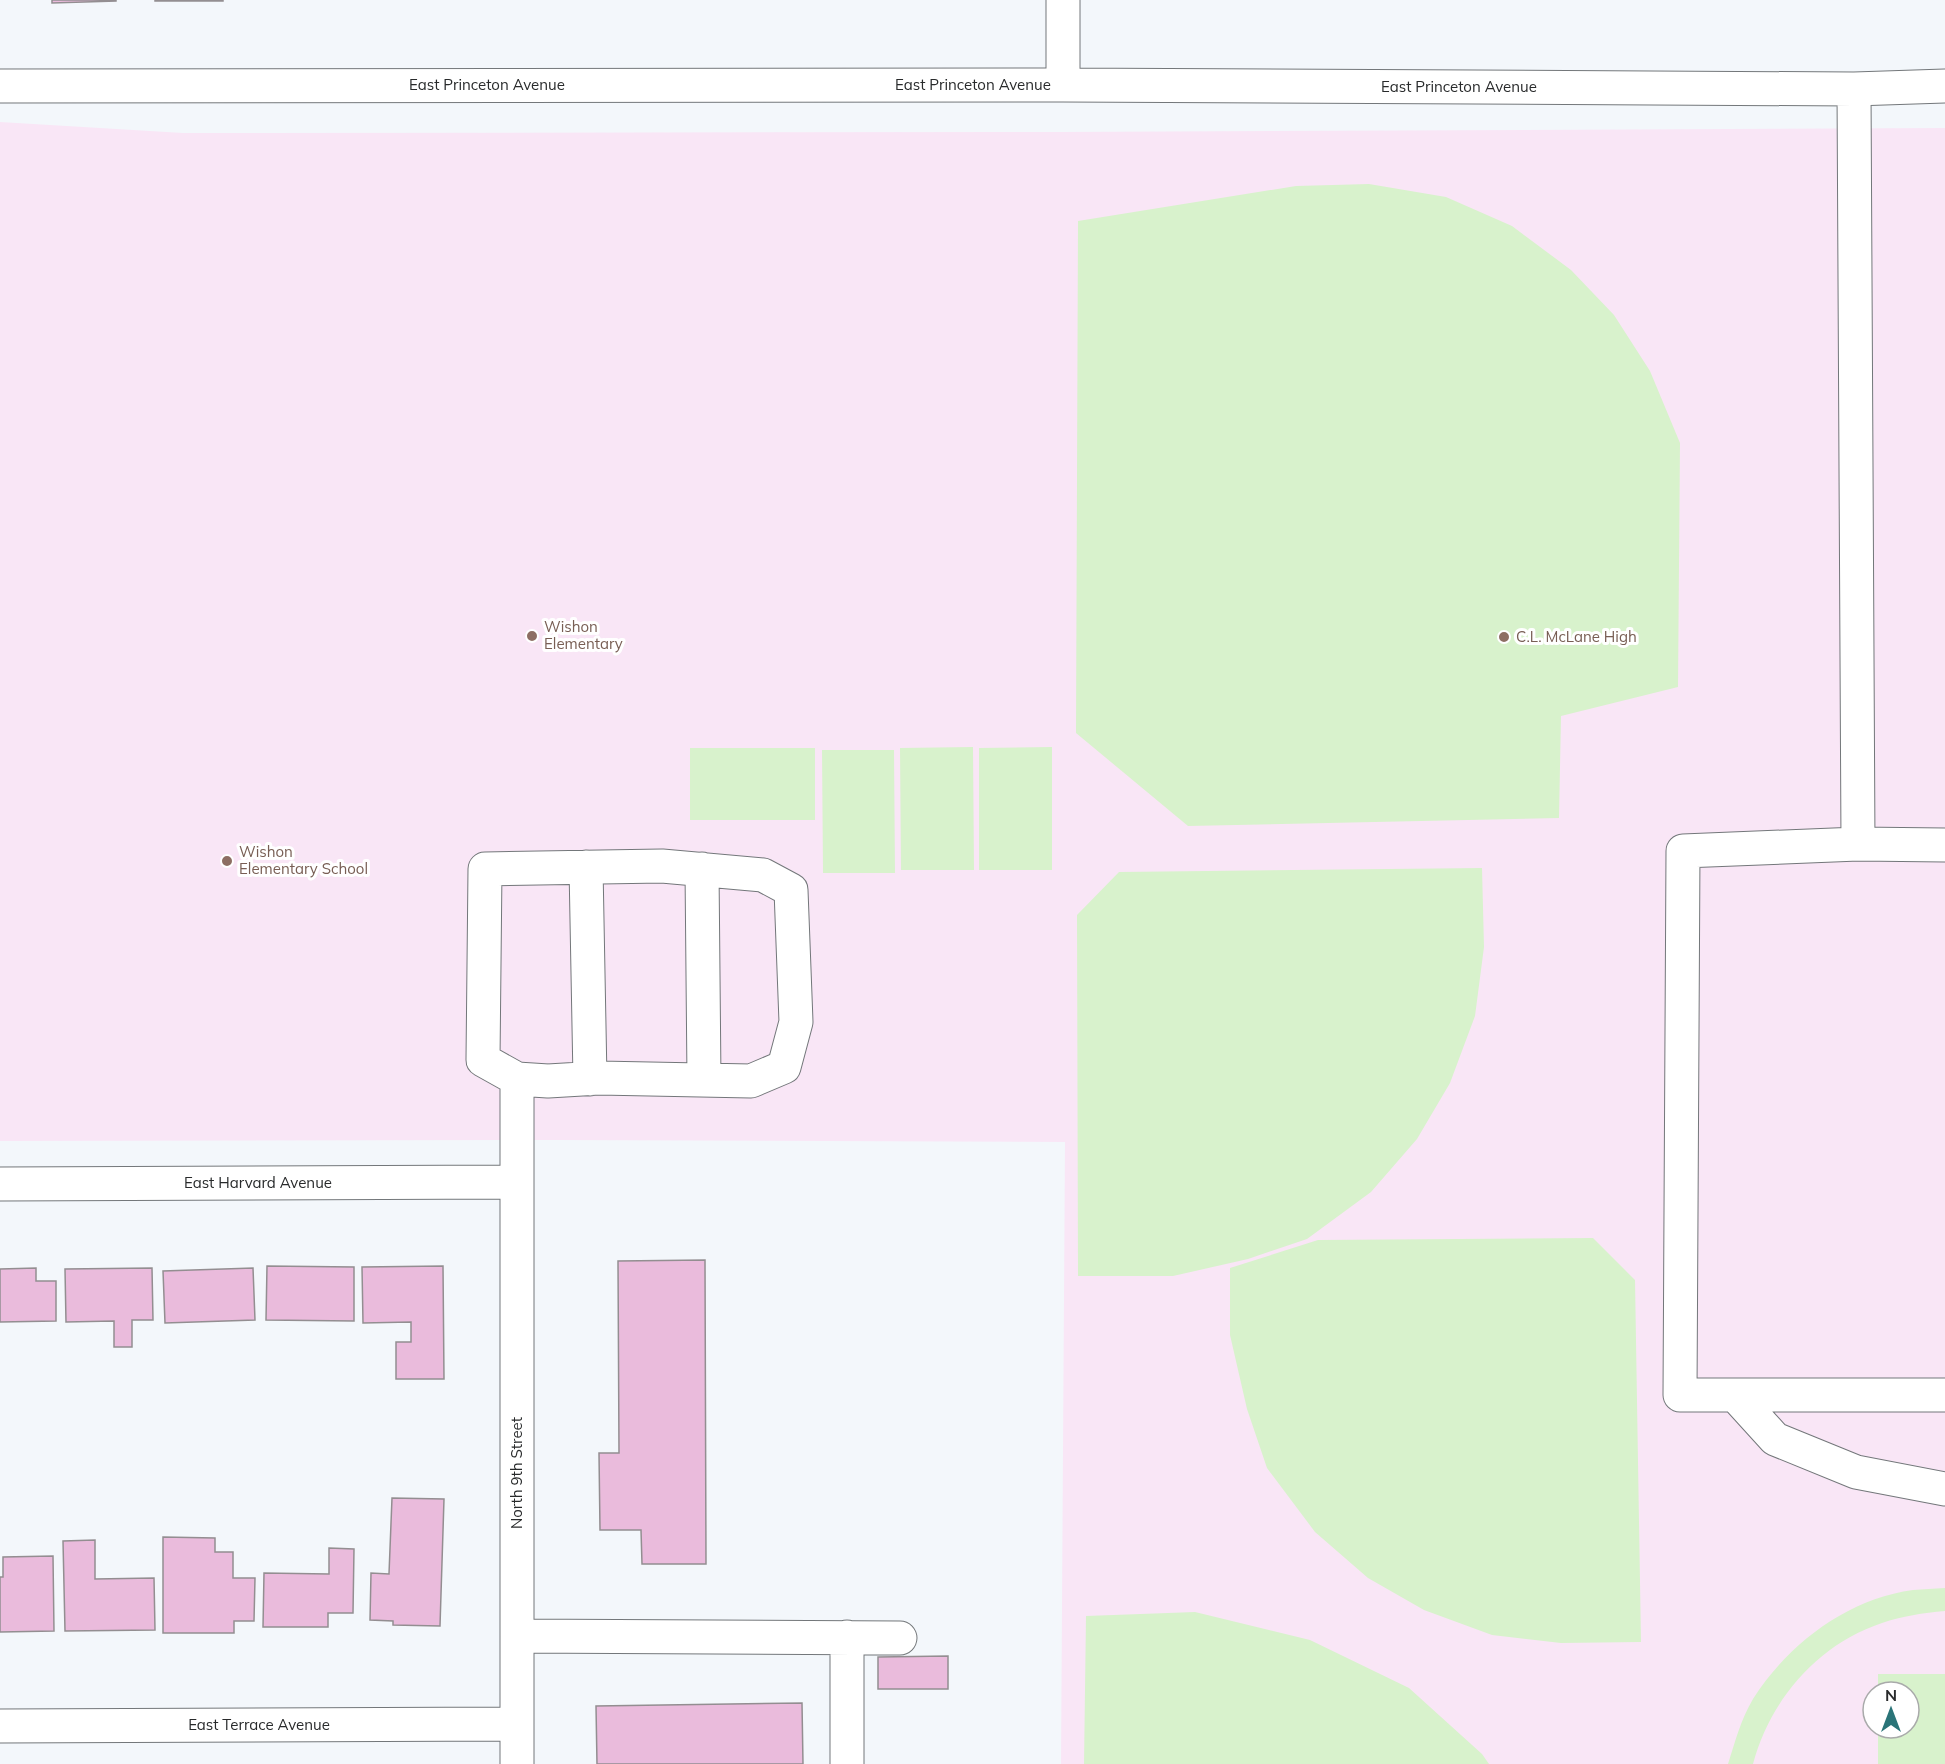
<svg xmlns="http://www.w3.org/2000/svg" width="1945" height="1764" font-family="Mulish,sans-serif">
<style>
.education{fill:#f9e6f6;fill-rule:evenodd}
.green{fill:#d8f2cc}
.building{fill:#eabbdc;stroke:#938e91;stroke-width:1.5}
.lines{fill:none;stroke-linecap:round;stroke-linejoin:round}
.minor-casing{stroke:#73777a;stroke-width:35}
.minor{stroke:#fff;stroke-width:33}
.education-dot{fill:#8d6e63;stroke:#fff;stroke-width:2}
.labels{text-anchor:middle;stroke-width:6;stroke-linejoin:round;paint-order:stroke}
.street-label{font-size:15px;fill:#282a2b;stroke:#fff}
.education-label{font-size:15px;fill:#785e54;stroke:#fff;text-anchor:start}
</style>
<rect width="100%" height="100%" fill="#f3f7fb"/>
<path class="education" d="M0,122L183,133L1061,132L1945,128V1764H1061L1065,1142L555,1140L0,1141ZM1873,1692H1909V1728H1873Z"/>
<path class="green" d="M1369,184L1446,197L1512,226L1571,270L1614,315L1650,371L1680,443L1678,687L1561,716L1559,818L1188,826L1076,733L1078,221L1296,186Z
M973,747L974,870H901L900,748Z
M1052,747V870H979V748Z
M690,748H815V820H690Z
M822,750H894L895,873H823Z
M1482,868L1484,947L1475,1016L1450,1083L1417,1139L1371,1192L1307,1239L1248,1259L1173,1276H1078L1077,915L1119,872Z
M1593,1238L1635,1280L1641,1642L1561,1643L1492,1635L1424,1610L1368,1578L1315,1532L1267,1468L1247,1409L1230,1335V1268L1318,1240Z
M1945,1588V1611C1923,1613 1902,1616 1882,1623C1818,1644 1770,1700 1753,1764H1728C1735,1742 1741,1719 1753,1699C1788,1644 1847,1599 1913,1590C1923,1589 1934,1589 1945,1588Z
M1195,1612L1310,1640L1409,1688L1482,1754L1489,1764H1084L1086,1616Z
M1878,1674H1945V1764H1878V1728H1909V1692H1878Z"/>
<path class="building" d="M52,0H116V1L52,3Z
M155,0H223V1H155Z
M705,1260L706,1564H642L641,1530H600L599,1453H619L618,1261Z
M267,1266L354,1267V1321L266,1320Z
M443,1266L444,1379H396V1342H411V1322L363,1323L362,1267Z
M36,1268V1281H56V1321L0,1322V1269Z
M152,1268L153,1320H132V1347H114V1321L66,1322L65,1269Z
M253,1268L255,1320L165,1323L163,1271Z
M392,1498L444,1499L440,1626L393,1625V1621L370,1620L371,1573L389,1574Z
M163,1537L215,1538V1552H233V1578H255L254,1621H234V1633H163Z
M95,1540V1579L154,1578L155,1630L65,1631L63,1541Z
M329,1548L354,1549L353,1613H328V1627H263L264,1573L329,1574Z
M53,1556L54,1631L0,1632V1577H3V1557Z
M948,1656V1689H878V1657Z
M802,1703L803,1764H597L596,1706Z"/>
<g class="lines">
<g class="minor-casing">
<path id="minor" d="M1063,0V85
M0,86L1063,85L1854,89L1945,86
M1854,89L1858,844L1945,845
M1858,844L1683,851L1680,1395H1945
M662,866L763,875L791,890L796,1022L784,1067L751,1081L599,1078L548,1081L517,1079L483,1060L485,869Z
M586,867L590,1079
M702,869L704,1080
M0,1184L516,1182
M1735,1395L1775,1439L1856,1472L1945,1489
M517,1636L900,1638
M847,1637V1764
M0,1726L517,1724
M517,1764V1079"/>
</g>
<use href="#minor" class="minor"/>
</g>
<g class="education-dot">
<circle cx="532" cy="636" r="6"/>
<circle cx="1504" cy="637" r="6"/>
<circle cx="227" cy="861" r="6"/>
</g>
<g class="labels">
<g class="street-label">
<text x="487" y="90">East Princeton Avenue</text>
<text x="973" y="90">East Princeton Avenue</text>
<text x="1459" y="92">East Princeton Avenue</text>
<text x="258" y="1188">East Harvard Avenue</text>
<text transform="translate(517 1473) rotate(-90)" y="5">North 9th Street</text>
<text x="259" y="1730">East Terrace Avenue</text>
</g>
<g class="education-label">
<text x="544" y="632">Wishon<tspan x="544" dy="17">Elementary</tspan></text>
<text x="1516" y="642">C.L. McLane High</text>
<text x="239" y="857">Wishon<tspan x="239" dy="17">Elementary School</tspan></text>
</g>
</g>
<g transform="translate(1891 1710)"><circle r="28" fill="#ffffff" stroke="#a9aaaa" stroke-width="1.5"/>
<path d="M0-4.5L10 22L0 15L-10 22Z" fill="#2a7478"/>
<text y="-9" font-size="16" font-weight="bold" text-anchor="middle" fill="#282a2b">N</text>
</g>
</svg>
